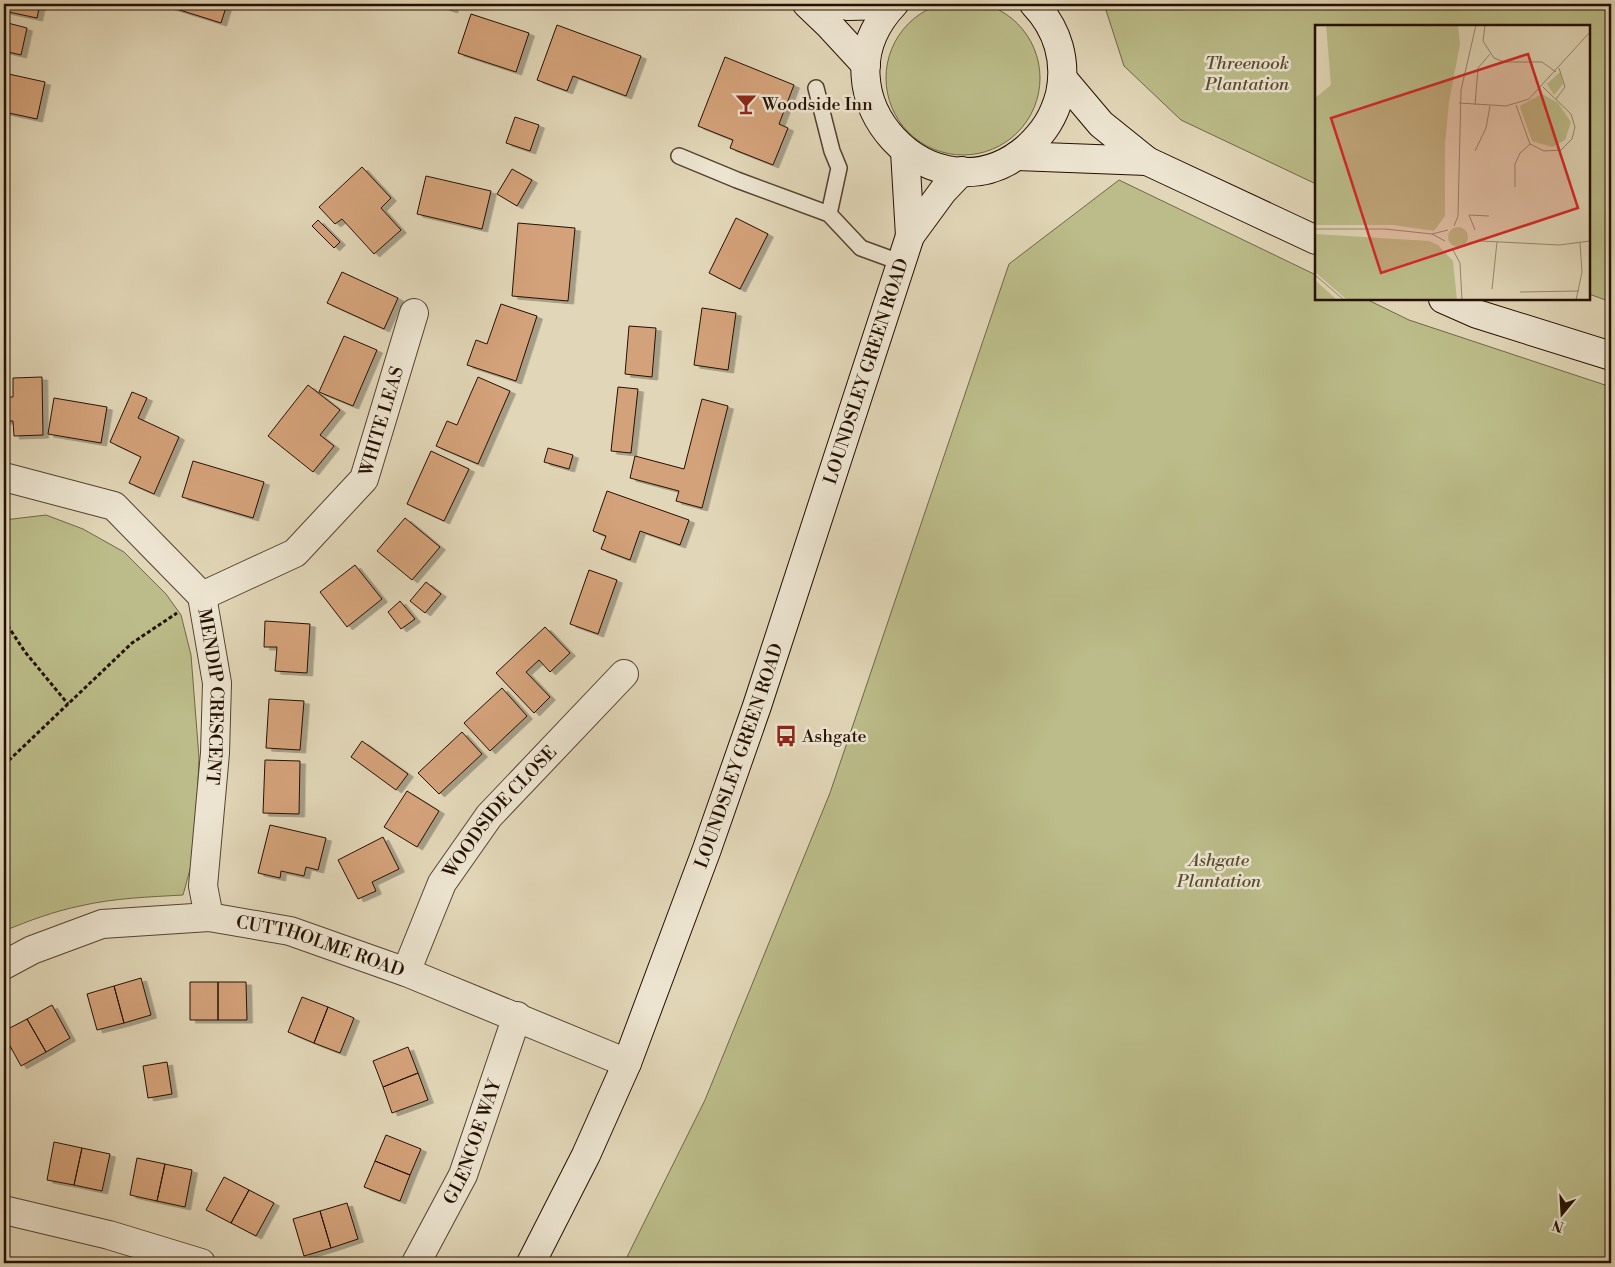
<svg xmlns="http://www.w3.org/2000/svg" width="1615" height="1267" font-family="'Libre Bodoni',serif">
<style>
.green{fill:#bbbc89;stroke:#706645}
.building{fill:#d4a27a;stroke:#251001;filter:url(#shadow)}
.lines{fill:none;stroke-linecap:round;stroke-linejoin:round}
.lane-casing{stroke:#54422e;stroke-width:18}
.street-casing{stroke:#54422e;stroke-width:30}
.secondary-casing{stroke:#251001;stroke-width:30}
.path{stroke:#251001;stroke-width:3;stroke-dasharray:4 2.5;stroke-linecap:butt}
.lane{stroke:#ece4d0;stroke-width:15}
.street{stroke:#ece4d0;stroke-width:28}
.secondary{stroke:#ece4d0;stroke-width:28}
.labels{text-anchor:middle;stroke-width:5;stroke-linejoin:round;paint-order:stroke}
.park-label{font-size:18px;font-style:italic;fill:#5a4c31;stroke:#ece4d0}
.poi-label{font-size:18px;fill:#251001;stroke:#ece4d0;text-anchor:start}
.street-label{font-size:18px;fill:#251001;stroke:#ece4d0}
.inset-road{fill:none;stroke:#96876e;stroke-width:1}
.view{fill:#d62828;fill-opacity:0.15;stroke:#d62828;stroke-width:2.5}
.inset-edge{fill:none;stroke:#251001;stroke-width:2.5}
</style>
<defs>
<filter id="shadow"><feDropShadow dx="5.5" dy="3" stdDeviation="0" flood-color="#0004"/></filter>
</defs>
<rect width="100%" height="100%" fill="#e1d6b7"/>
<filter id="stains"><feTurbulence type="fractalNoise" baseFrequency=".004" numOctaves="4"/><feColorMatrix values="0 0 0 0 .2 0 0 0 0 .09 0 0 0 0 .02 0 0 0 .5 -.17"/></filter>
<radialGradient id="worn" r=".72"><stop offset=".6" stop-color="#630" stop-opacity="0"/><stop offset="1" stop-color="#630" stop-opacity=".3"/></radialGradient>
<path class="green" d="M886 78a77 77 0 1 1 154 0a77 77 0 1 1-154 0Z
M1104,4H1611V302L1589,294V26H1316V184L1181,120L1124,66Z
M1119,180L1316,275V299H1366L1409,320L1611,387V1263H624L705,1100L830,793L1009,264Z
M46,515L83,529L124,552L166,594L181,615L191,655L199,758L196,828L191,866L183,895C149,897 114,898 80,906C55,911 28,921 4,931V520Z"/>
<path class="building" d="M4,4H40L37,18L4,11Z
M168,4H227L221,23L167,6Z
M435,4H454L452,10Z
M471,14L529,33L516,72L458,53Z
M4,22L27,28L21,55L4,51Z
M557,25L641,56L626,96L573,76L567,91L537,80Z
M725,57L794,85L779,124L788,128L773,165L730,148L733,140L698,126Z
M4,73L45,82L37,119L4,112Z
M515,117L539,125L530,151L506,143Z
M362,167L391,198L381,208L401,230L374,254L342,219L335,224L319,207Z
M512,169L532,180L517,206L497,194Z
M426,176L491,191L482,229L417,214Z
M736,218L768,234L740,289L709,273Z
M318,220L340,242L334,248L312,226Z
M518,223L575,228L568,301L512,296Z
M342,272L398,298L384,329L327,303Z
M501,304L537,316L516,381L467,365L476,340L487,344Z
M702,308L736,313L728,370L694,365Z
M629,326L656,328L652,377L625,374Z
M344,336L377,350L353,406L319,392Z
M42,377L43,435L14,436L13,421H4V397H13V378Z
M478,377L510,391L478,464L436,446L447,421L457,425Z
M308,385L340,410L320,435L334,446L313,472L268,436Z
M618,387L638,389L631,453L611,451Z
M132,392L147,398L138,418L179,437L154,494L129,483L141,457L110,442Z
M54,398L107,407L101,443L48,434Z
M702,399L728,406L702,508L676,501L679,491L630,478L635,456L684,469Z
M548,448L573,455L569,469L544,462Z
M431,451L469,469L444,521L407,504Z
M193,461L264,482L253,518L182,497Z
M607,491L689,520L680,545L640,531L630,560L601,549L606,536L593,531Z
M405,518L440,547L412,580L377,551Z
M355,565L382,599L347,627L320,592Z
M589,570L617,580L598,634L570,624Z
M426,582L441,594L425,613L410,601Z
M400,601L415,619L401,629L388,612Z
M265,621L310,624L307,673L275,671L277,647H264Z
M545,627L570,653L550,672L539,660L526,672L550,697L534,713L496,673Z
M502,688L527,716L490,751L464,723Z
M269,699L304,701L300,750L266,748Z
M462,732L482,754L439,794L418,773Z
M362,741L408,774L396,790L351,757Z
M265,760L300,761L299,814L263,813Z
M407,791L439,811L417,847L384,827Z
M270,825L326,838L318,870L306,867L304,876L281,871L280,878L258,873Z
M383,837L399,869L372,882L376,891L358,899L338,860Z
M141,978L151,1015L124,1023L114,986Z
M190,982H218V1020H190Z
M218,982H246L247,1020H218Z
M114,986L124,1023L97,1030L87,994Z
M302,997L328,1007L314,1043L288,1032Z
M52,1005L70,1038L46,1052L27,1019Z
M328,1007L354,1018L340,1053L314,1043Z
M27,1019L46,1052L21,1066L9,1044L4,1048V1030V1031Z
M408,1047L418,1073L383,1087L373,1061Z
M167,1062L172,1094L148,1098L143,1066Z
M418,1073L428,1100L392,1113L383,1087Z
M386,1135L421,1149L410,1175L375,1161Z
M54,1142L82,1148L74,1185L47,1180Z
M82,1148L110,1154L102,1191L74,1185Z
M137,1158L165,1164L157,1201L130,1195Z
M375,1161L410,1175L400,1201L364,1187Z
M165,1164L192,1170L185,1207L157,1201Z
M224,1177L249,1190L231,1223L206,1210Z
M249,1190L274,1203L256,1236L231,1223Z
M347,1203L358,1239L331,1248L320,1211Z
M320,1211L331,1248L304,1256L293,1219Z"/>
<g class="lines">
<g class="lane-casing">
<path id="lane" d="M679,156L737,180L829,214L839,168L832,151L816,88
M829,214L861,248L902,263"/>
</g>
<g class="street-casing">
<g id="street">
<path id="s1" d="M4,477L114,506L202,596L217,683L215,753L203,886L209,917"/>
<path id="s2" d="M202,596L295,553L364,479L414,313"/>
<path id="s3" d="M4,965L32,950L102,924L209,917L290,931L406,972L627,1063"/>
<path id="s4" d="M406,972L442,883L489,816L624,674"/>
<path d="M4,1210L109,1235L201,1263"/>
<path id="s5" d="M416,1263L463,1175L517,1016"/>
</g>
</g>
<g class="secondary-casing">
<g id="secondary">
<path d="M807,4L830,26L866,65"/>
<path d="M838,4L848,6L892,5"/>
<path d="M894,4C808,94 935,227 1027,148C1044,132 1054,117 1060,94C1067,61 1058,29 1034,4"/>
<path d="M1063,79L1101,124L1147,161L1316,240"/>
<path d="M905,151L910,236"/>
<path d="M1017,156L1147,161"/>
<path d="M1443,299L1477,314L1611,356"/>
<path id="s6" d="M531,1263L586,1155L627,1063L707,849L757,706L910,236L943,191L962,171"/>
</g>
</g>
<path class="path" d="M4,620L25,652L68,704
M4,765L132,643L177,613"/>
<use href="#lane" class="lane"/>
<use href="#street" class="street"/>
<use href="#secondary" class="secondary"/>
</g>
<defs>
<g id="bar-bare" transform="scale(1.725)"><path d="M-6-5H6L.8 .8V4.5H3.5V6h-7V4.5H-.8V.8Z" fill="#8f2418" stroke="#ece4d0" stroke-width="2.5" paint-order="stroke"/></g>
<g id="bus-bare" transform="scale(1.725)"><path d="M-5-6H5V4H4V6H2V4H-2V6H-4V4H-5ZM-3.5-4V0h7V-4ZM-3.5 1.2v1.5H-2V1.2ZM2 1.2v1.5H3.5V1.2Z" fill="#8f2418" stroke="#ece4d0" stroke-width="2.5" paint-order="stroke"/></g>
</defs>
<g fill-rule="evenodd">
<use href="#bar-bare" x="746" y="104"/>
<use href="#bus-bare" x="786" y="736"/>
</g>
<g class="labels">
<g class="park-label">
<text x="1247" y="69">Threenook<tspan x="1247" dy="21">Plantation</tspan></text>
<text x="1219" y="866">Ashgate<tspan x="1219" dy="21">Plantation</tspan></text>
</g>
<g class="poi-label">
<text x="762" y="110">Woodside Inn</text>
<text x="802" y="742">Ashgate</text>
</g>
<g class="street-label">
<text dy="6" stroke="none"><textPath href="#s6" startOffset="954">LOUNDSLEY GREEN ROAD</textPath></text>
<text dy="6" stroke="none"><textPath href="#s2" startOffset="264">WHITE LEAS</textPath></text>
<text dy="6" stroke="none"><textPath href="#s1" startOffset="341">MENDIP CRESCENT</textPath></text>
<text dy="6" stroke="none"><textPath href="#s6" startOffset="549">LOUNDSLEY GREEN ROAD</textPath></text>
<text dy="6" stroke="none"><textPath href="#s4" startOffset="188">WOODSIDE CLOSE</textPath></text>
<text dy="6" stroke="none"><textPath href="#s3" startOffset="329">CUTTHOLME ROAD</textPath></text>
<text dy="6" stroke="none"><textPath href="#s5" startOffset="134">GLENCOE WAY</textPath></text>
</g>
</g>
<g transform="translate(1315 25)">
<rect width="275" height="275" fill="#e1d6b7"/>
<path d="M11,0H143L145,19L134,77L130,119V191L119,206L78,200H0V73L16,60ZM245,47L248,59L239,70L232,59ZM227,69L243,78L256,97L250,115L237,122L217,116L206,85L205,81ZM133 212a10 10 0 1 1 20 0a10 10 0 1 1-20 0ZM0,209L114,216L123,220L138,236L142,275H32L0,247ZM0,255L21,274L0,275Z" fill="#bbbc89"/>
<path class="inset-road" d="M170,0L168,16L179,33L189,37H227L241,47M241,74L250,62L244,43M144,78L191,81L214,74L275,7M160,80L163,43L175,29M201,80L215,119L229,126L246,125L257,114L260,102L256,89L228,62M160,126L171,103L175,81M200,162V139L205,128L215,119M139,201L143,191L146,65L161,0M0,204H70L117,209L130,216M160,205L154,190L174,191M117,209L133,205M154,218L166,216L244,220L275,216M138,225L145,238L147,275M0,250L29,275M177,264L182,217M205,267L264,266M261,275L267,247L265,218"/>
<path class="view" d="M213,29L263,183L66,248L16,93Z"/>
<rect width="275" height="275" class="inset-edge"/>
</g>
<rect width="1615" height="1267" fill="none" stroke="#e1d6b7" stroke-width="20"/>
<rect x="5" y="5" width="1605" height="1257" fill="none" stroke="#251001" stroke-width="2.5"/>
<rect x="10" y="10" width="1595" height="1247" fill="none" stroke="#251001"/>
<g transform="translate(1562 1214) rotate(198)" stroke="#ece4d0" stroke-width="4" paint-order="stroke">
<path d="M0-4L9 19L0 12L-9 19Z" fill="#251001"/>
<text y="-8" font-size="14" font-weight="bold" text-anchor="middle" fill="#251001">N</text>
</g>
<rect width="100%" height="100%" filter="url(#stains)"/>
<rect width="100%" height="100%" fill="url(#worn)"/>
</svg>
